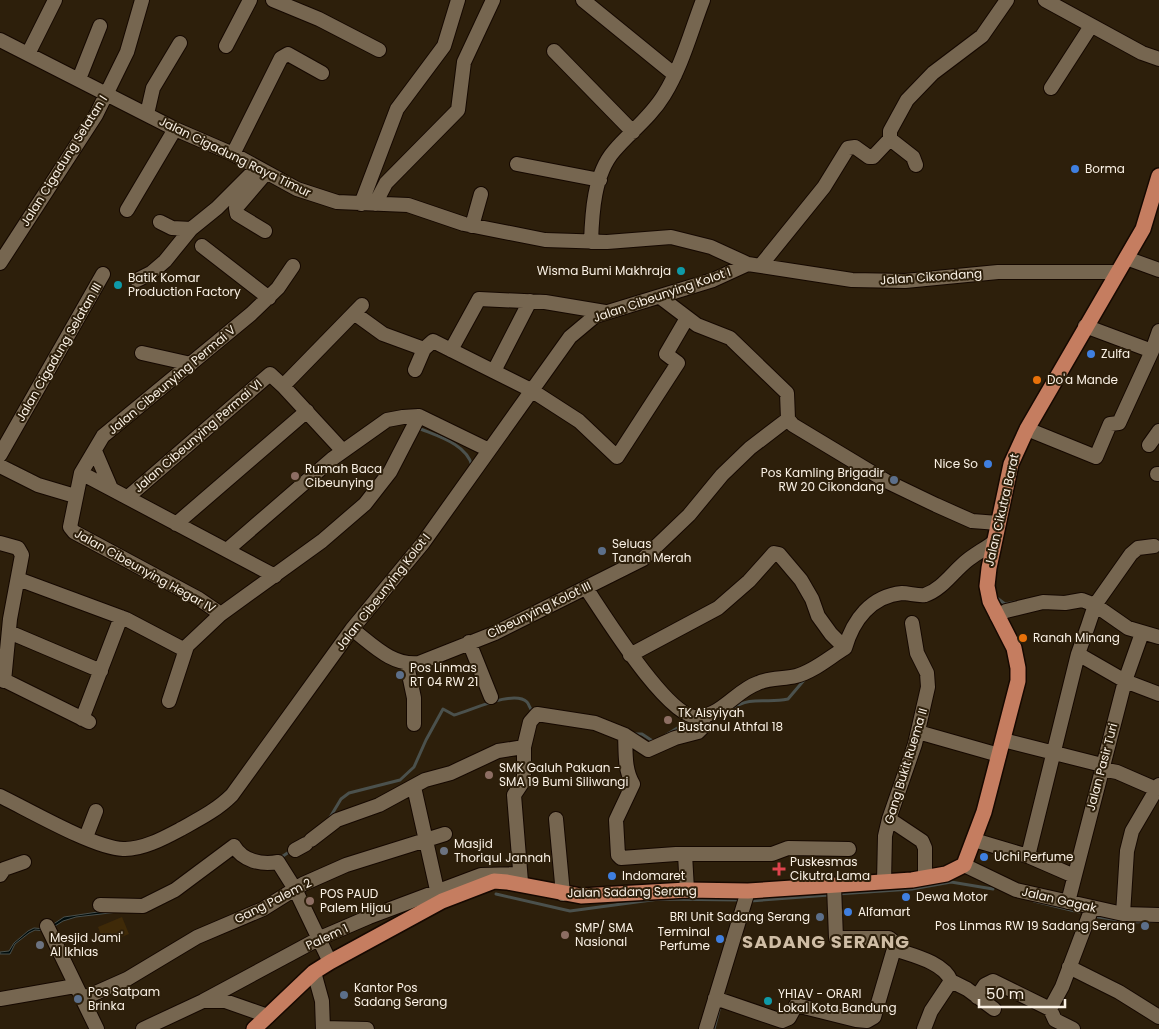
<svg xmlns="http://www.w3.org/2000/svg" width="1159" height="1029" font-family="Poppins,sans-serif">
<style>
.green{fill:#3f2a08}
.water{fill:#000c0c;stroke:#4b514d}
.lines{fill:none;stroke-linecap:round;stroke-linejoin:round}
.stream{stroke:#4b514d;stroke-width:3}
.minor-casing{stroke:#150800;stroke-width:16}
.major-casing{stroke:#150800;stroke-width:18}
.minor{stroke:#766650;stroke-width:14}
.major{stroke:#c57d60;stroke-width:15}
.shop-dot{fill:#3f7fe0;stroke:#2d1f0b;stroke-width:2}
.culture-dot{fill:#0f9aa8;stroke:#2d1f0b;stroke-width:2}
.food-dot{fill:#e8710a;stroke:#2d1f0b;stroke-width:2}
.education-dot{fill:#8d6e63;stroke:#2d1f0b;stroke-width:2}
.service-dot{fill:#5c6f8a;stroke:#2d1f0b;stroke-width:2}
.worship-dot{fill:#6b7280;stroke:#2d1f0b;stroke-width:2}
.health-dot{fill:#e0444e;stroke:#2d1f0b;stroke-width:2}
.labels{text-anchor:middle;stroke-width:4;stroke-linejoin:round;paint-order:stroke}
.street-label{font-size:12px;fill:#faf1e5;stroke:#2d1f0b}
.poi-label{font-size:12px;fill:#faf1e5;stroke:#2d1f0b;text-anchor:start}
.district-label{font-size:18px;font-weight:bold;letter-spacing:1px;fill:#cfbda5;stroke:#2d1f0b}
</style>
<rect width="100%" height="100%" fill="#2d1f0b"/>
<path class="green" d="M122,917L129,934L104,944L98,927Z"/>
<path class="water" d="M233,853L169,899L142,913L118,912L76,917L63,921L47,931L35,930L29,933L15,944L10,954H0V952L9,951L14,943L28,931L34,928L46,929L64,917L118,909L142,910Z"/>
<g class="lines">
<path class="stream" d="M418,428C437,436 467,444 472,466
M997,598L1005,604L1015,602
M986,608L999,634
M730,709C754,695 765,704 788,699L805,679
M634,734H642L654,742
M666,735L679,727L700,723
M329,819L341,799L349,793L400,780L414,767L426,740L443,709L454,715C470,711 514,689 527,702C530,705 529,709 533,711
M280,858L292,850
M496,894L570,911L659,899L740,900
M837,894L912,889L951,882L993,889
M750,901L829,895
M1034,901L1079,912
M1098,917L1134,922L1157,921
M714,1029L720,1006"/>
<g class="minor-casing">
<path id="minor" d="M273,0L319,19L379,50
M583,0L675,75
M1045,0L1142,53L1159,59
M0,40L175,129L233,154L297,189L337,202L408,205L464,224L545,240L607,242L671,237L711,247L748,264L852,280L905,281L998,272H1116
M226,46L250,0
M554,51L633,132
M28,54L55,0
M79,79L100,26
M1051,88L1091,26
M147,114L153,88L180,43
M890,139L913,157L916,165
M233,154L281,58L288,54L322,73
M517,164L600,180
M361,204L397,109L444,46L458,0
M375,204L386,183L458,110L464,62L493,0
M127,210L175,129
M160,222L172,228L191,229
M472,226L481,194
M265,231L237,214L236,208L266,173
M591,242C592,213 594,174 614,151C630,132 650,118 664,95C682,66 691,31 703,0
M202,246L269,298
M1126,258L1159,270
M0,263L96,115L127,52L142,0
M761,265L824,187L848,148L855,147L869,157H873L890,139V131L907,100L933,73L982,36L1007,0
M137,280L151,273L165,261L191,229L217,208L257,168
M660,297L697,325L730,338L787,393L788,419L793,425L886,481L936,505L972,521L998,523
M354,313L383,334L424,349
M1085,326L1152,351
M451,350L479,299L545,302L605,312
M142,353L191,364
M415,370L424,349L433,341L531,390L579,421L617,457L678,363L666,354L687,318
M494,371L530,301
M283,386L362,305
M1027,429L1096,457L1110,424L1119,423L1152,351L1159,331
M1149,445L1159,431
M95,451L110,486
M0,455L103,274
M0,466L38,485L75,496
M81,473L275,576
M1157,474H1159
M128,497L270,374L283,386L343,451
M176,524L307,411
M0,543L18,548L22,555L10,619L4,681
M227,550L332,459L387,420L403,417L419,416L489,450
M18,579L126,619L185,650
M586,588C603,613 669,721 699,717C723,714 737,690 758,683C769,678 784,679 796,676C813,672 830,657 845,648
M221,614L199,599L74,532L70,527L81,473L103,436L251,314L278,288L293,266
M997,616L1006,611L1043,602L1065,603L1082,600L1095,605L1128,628L1159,637
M352,629C373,645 392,666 419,663L495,633L643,559L689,515L722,475L750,448L788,419
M9,632L101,671
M469,642L491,697
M845,648C853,620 871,596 902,593C909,593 918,596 925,595C943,589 954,570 969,559C977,553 986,548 994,542
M1078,654L1125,681L1159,694
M630,655L718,608L749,581L774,553L779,554L801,580L812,599L818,616L831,634L845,648
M407,665L414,698V724
M0,678L89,722
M169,701L187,646L221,614L322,541L365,504L390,472L419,416
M82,719L121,617
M918,732L999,755
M625,735C626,752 624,769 633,784L616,820L618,855L621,858L676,854H772L788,848L849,849
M1003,740L1102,765
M1101,769L1117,772L1156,789
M414,787L437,890
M0,796C29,810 94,848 123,849C142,850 164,838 181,829C199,819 217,810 232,795L352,629L423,543L570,337L595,316L713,280L748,264
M556,819L563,894
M889,819L922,841L925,848V878
M86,837L96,811
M311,840L337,820L379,805L425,780L451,773L498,751L524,747
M974,840L1028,856L1078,654L1088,626L1095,605L1131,554L1138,548L1154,546
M295,850L306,844
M685,854L687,890
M1028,856L1074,876
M964,865L1016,890L1123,914L1159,915
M0,875L4,869L24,862
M521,882L514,795L524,780V747L530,722L537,714L595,723L625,735L648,750L675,738L698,732L704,726L701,717
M884,882L885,836L889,819L915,744L928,687L927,673L917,653L912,623
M1068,902L1125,681L1142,633
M100,905L143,906L175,890L234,846C243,861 261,865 278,862L295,889L330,962
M1123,914L1127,851L1132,831L1159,785
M47,926L97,1029
M894,949C911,955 944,962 951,981L967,989L994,1009
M1069,967L1119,992L1159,1017
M314,972L322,1001L323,1029
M977,997L985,985L993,981L1050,1009
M715,998L782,1021L789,1018L796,1005L856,1020L867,1021L874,1017L894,949V942L889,938H836L834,886
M0,999L75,986
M82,999L127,979L197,937L263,909L303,884L346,865L445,834
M206,1001H225L268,1016
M323,1028L367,1029
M143,1029L203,1001L320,938L369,917L481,875L520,874
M706,1029L748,891
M924,1029L931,1011L951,981
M1073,1029L1055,1020L1050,1009L1062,987L1092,908"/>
</g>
<g class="major-casing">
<path id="major" d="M254,1029L314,972L330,962L442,901L494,881L507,882L581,896L687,890L748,891L912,880L946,874L964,865L984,812L1018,681V668L1014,648L990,601L987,586L989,568L1011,464L1027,429L1143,229L1159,176"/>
</g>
<use href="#minor" class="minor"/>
<use href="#major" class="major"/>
</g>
<g class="shop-dot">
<circle cx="1075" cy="169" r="5"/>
<circle cx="1091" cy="354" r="5"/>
<circle cx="988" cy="464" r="5"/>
<circle cx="984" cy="857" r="5"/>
<circle cx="612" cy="876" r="5"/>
<circle cx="906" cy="897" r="5"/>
<circle cx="848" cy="912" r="5"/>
<circle cx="720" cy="939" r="5"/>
</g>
<g class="culture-dot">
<circle cx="681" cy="271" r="5"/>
<circle cx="118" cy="285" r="5"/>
<circle cx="768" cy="1001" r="5"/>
</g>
<g class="food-dot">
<circle cx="1037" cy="380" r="5"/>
<circle cx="1023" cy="638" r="5"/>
</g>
<g class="education-dot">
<circle cx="295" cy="476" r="5"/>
<circle cx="668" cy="720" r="5"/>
<circle cx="489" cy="775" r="5"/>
<circle cx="310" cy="901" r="5"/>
<circle cx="565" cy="935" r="5"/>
</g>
<g class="service-dot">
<circle cx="894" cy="480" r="5"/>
<circle cx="602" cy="551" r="5"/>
<circle cx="400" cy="675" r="5"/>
<circle cx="820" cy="917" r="5"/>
<circle cx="1145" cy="926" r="5"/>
<circle cx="344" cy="995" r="5"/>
<circle cx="78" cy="999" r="5"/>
</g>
<g class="worship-dot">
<circle cx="444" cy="851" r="5"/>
<circle cx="40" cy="945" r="5"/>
</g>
<path class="health-dot" d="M776.5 861.5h5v5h5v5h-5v5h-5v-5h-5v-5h5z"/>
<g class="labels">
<g class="street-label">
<text transform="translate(235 157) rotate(26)" y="4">Jalan Cigadung Raya Timur</text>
<text transform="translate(64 161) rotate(-58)" y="4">Jalan Cigadung Selatan I</text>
<text transform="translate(931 277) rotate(-4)" y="4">Jalan Cikondang</text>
<text transform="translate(662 295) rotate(-19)" y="4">Jalan Cibeunying Kolot I</text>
<text transform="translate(59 352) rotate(-60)" y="4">Jalan Cigadung Selatan III</text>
<text transform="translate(172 380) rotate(-40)" y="4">Jalan Cibeunying Permai V</text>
<text transform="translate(198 436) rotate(-41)" y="4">Jalan Cibeunying Permai VI</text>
<text transform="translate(1002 510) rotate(-77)" y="4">Jalan Cikutra Barat</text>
<text transform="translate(145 571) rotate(29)" y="4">Jalan Cibeunying Hegar IV</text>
<text transform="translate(383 592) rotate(-52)" y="4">Jalan Cibeunying Kolot I</text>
<text transform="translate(539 610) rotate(-26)" y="4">Cibeunying Kolot III</text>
<text transform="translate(906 766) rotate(-73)" y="4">Gang Bukit Ruema II</text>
<text transform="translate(1102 767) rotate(-75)" y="4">Jalan Pasir Turi</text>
<text transform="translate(632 892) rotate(-1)" y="4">Jalan Sadang Serang</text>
<text transform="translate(1059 900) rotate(13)" y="4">Jalan Gagak</text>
<text transform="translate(273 901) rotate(-27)" y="4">Gang Palem 2</text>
<text transform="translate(327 937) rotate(-25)" y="4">Palem 1</text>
</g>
<g class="poi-label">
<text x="1085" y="173">Borma</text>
<text x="671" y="275" text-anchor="end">Wisma Bumi Makhraja</text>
<text x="128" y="282">Batik Komar<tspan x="128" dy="14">Production Factory</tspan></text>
<text x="1101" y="358">Zulfa</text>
<text x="1047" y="384">Do'a Mande</text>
<text x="978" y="468" text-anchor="end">Nice So</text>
<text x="305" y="473">Rumah Baca<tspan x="305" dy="14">Cibeunying</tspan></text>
<text x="884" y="477" text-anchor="end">Pos Kamling Brigadir<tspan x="884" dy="14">RW 20 Cikondang</tspan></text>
<text x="612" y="548">Seluas<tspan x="612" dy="14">Tanah Merah</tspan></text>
<text x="1033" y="642">Ranah Minang</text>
<text x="410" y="672">Pos Linmas<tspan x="410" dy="14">RT 04 RW 21</tspan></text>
<text x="678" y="717">TK Aisyiyah<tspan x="678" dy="14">Bustanul Athfal 18</tspan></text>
<text x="499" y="772">SMK Galuh Pakuan -<tspan x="499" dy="14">SMA 19 Bumi Siliwangi</tspan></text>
<text x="454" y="848">Masjid<tspan x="454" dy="14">Thoriqul Jannah</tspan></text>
<text x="994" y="861">Uchi Perfume</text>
<text x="790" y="866">Puskesmas<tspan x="790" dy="14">Cikutra Lama</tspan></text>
<text x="622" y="880">Indomaret</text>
<text x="320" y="898">POS PAUD<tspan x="320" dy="14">Palem Hijau</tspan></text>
<text x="916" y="901">Dewa Motor</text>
<text x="858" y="916">Alfamart</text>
<text x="810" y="921" text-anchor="end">BRI Unit Sadang Serang</text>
<text x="1135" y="930" text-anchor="end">Pos Linmas RW 19 Sadang Serang</text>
<text x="575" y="932">SMP/ SMA<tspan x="575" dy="14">Nasional</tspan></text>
<text x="710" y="936" text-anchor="end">Terminal<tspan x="710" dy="14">Perfume</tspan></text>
<text x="50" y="942">Mesjid Jami'<tspan x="50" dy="14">Al Ikhlas</tspan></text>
<text x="354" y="992">Kantor Pos<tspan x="354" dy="14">Sadang Serang</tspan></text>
<text x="88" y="996">Pos Satpam<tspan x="88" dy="14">Brinka</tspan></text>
<text x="778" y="998">YH1AV - ORARI<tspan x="778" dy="14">Lokal Kota Bandung</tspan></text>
</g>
<g class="district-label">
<text x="826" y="948">SADANG SERANG</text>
</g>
</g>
<path d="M979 999v8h86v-8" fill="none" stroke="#faf1e5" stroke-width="2.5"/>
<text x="986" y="999" font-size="15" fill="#faf1e5" stroke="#2d1f0b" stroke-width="4" paint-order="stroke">50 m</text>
</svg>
